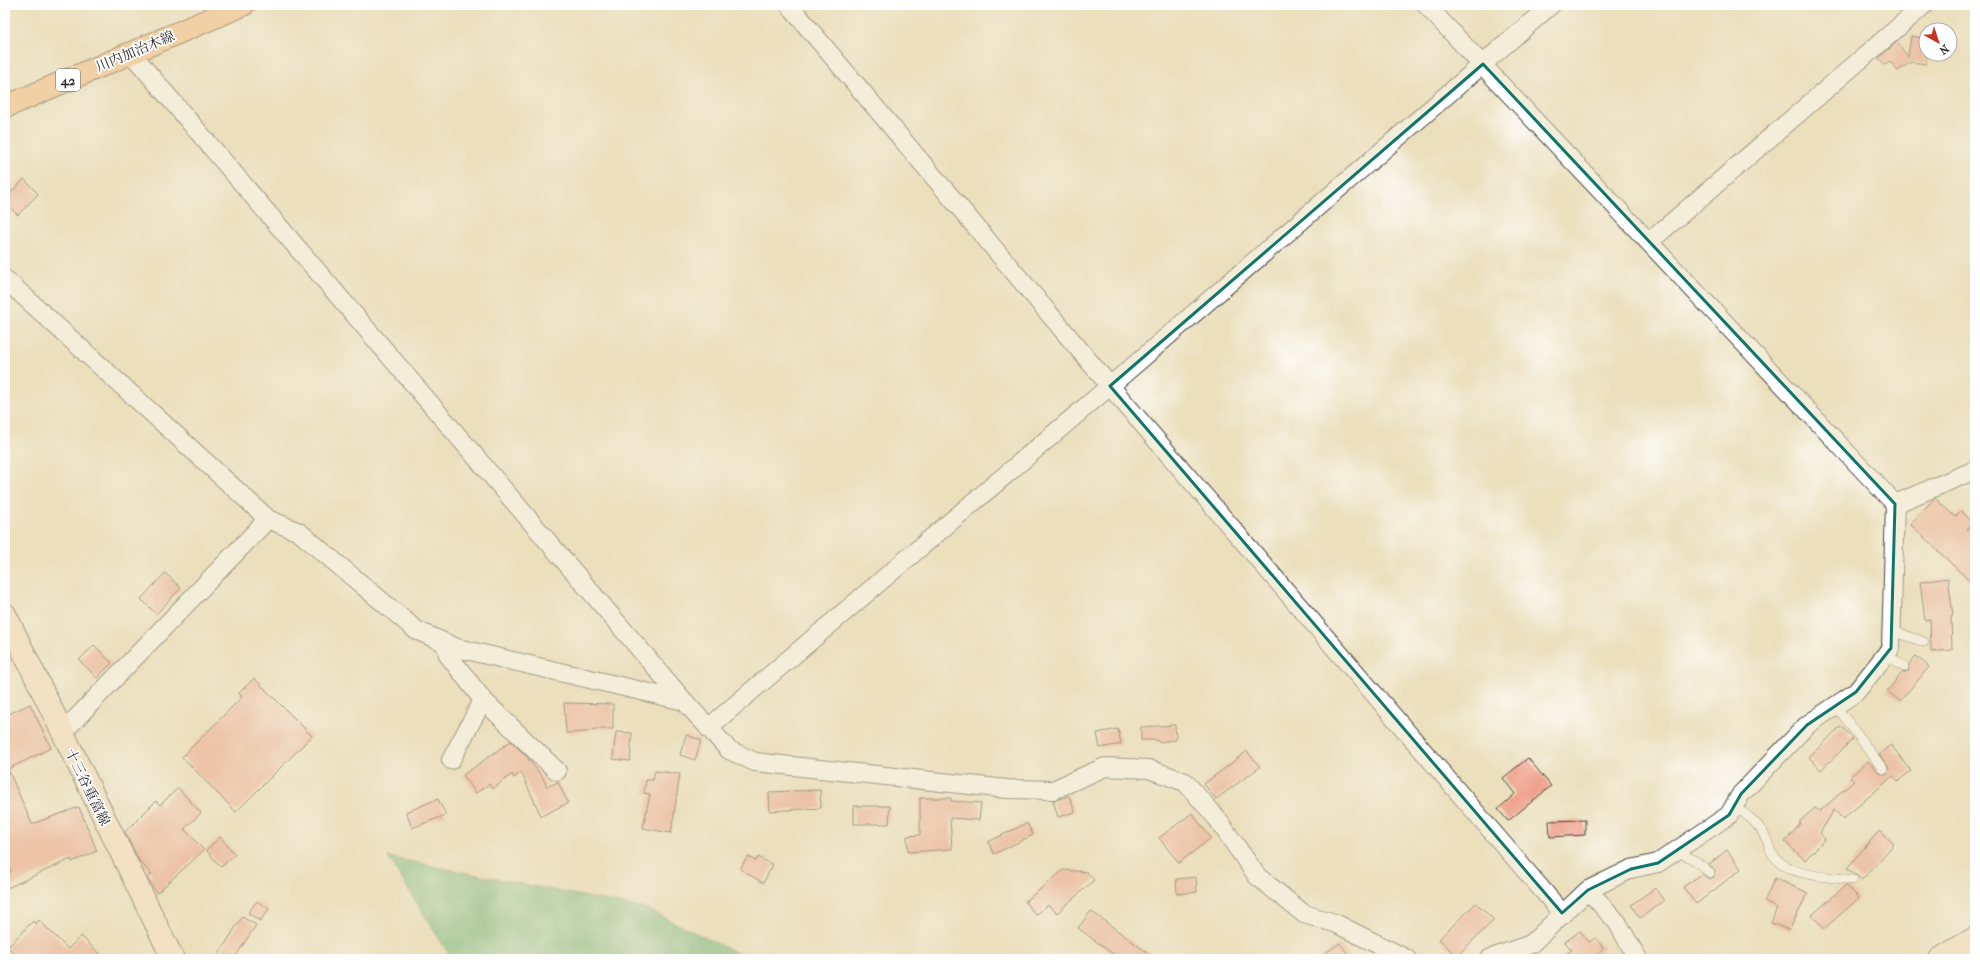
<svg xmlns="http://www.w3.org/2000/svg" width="1980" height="964" font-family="'IM FELL French Canon','Noto Serif JP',serif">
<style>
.forest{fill:#6bb67e;stroke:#4b7054}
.building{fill:#efa38e}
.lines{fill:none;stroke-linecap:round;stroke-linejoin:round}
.lane-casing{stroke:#484641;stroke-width:10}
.street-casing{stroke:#484641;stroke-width:20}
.secondary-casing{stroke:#484641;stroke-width:24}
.primary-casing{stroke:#484641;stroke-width:24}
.lane{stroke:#fff;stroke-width:9}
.street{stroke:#fff;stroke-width:18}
.secondary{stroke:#fce5cf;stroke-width:22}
.primary{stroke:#f7be87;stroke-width:22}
.marked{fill:none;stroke:#0f766e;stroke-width:3;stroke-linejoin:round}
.labels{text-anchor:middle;stroke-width:3.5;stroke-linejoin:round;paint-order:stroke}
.shield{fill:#fff;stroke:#6b6b6b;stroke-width:1}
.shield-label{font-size:13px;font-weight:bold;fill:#2b2b2b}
.street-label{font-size:14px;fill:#2b2b2b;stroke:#fff}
</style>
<rect width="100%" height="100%" fill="#fff"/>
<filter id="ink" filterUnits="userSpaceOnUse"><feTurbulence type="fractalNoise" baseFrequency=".025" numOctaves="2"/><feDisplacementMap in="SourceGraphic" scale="8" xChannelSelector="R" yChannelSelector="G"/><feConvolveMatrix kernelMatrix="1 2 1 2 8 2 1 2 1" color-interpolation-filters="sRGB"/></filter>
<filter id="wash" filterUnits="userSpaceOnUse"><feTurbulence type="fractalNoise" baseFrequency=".012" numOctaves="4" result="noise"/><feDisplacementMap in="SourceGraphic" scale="16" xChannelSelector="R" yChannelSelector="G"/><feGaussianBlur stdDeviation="0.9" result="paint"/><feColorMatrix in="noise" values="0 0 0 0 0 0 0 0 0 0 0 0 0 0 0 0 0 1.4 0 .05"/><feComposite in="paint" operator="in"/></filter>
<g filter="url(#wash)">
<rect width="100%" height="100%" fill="#ebdfbc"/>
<path class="forest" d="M388,857L647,909L749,959H452Z"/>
<g id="blocks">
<path class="building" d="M1911,36L1926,39V64L1911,62L1898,71L1890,61L1884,65L1879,58L1897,42L1908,57Z
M24,179L38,194L18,215L5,203V199Z
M1935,498L1955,517L1961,511L1973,523L1967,529L1975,536V586L1910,524Z
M165,573L181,588L156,614L141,599Z
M1948,578L1953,616H1951L1952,650L1931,652L1930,619L1925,620L1920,582Z
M94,645L112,663L97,678L79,660Z
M1916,656L1929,667L1900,701L1887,691L1902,673L1909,671V664Z
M254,678L312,736L236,812L182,757L242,697L239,693Z
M564,703L613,704V729H595L585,732L566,733Z
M30,704L51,748L8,769L32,824L79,807L97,851L72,862L71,859L5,889V874L11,872L5,858V716Z
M1175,725L1176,740L1158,742L1157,740H1141V727Z
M1841,726L1853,739L1821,770L1809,757Z
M1118,729L1121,744L1100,748L1097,733Z
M616,732L632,733L630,761L613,759Z
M686,735L701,740L695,760L680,755Z
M511,741L528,758L543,778L547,787L558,782L568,803L541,816L521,772L514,778L512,774L493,789L489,784L476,793L463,775Z
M1891,745L1911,771L1898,781L1893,776L1843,819L1834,810L1820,833L1825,839L1805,860L1785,842L1801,823L1799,822L1815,808L1820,811L1854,781L1850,777L1868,761L1880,774H1887L1889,768L1879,754Z
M1247,751L1260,767L1216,799L1204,784Z
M1528,758L1551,786L1508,821L1498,809L1515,794L1503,778Z
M655,771L680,774L671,833L643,828L650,794L644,793L646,780H653Z
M178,788L201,813L184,829L204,850L157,893L147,878L152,874L139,861L125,832L156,801L160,805Z
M820,790L821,808L770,811L769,792Z
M1069,796L1075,812L1058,817L1053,801Z
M920,798H951V801L981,803L979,820L950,818L952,849L908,852L907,836L920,835Z
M438,799L446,815L412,828L406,812Z
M854,806H890L889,824H854Z
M1192,813L1211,838L1179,863L1159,838Z
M1585,820V835L1550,837L1549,821Z
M1027,823L1033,835L994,854L988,842Z
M1879,831L1894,844L1862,880L1847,868Z
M220,837L235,854L221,867L206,850Z
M1727,850L1741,869L1696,904L1683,887L1702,874L1709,879L1714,877L1715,871L1709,864Z
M748,856L756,861L758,857L773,865L763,883L740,869Z
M1063,870L1087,872L1094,880L1057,913L1048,905L1036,915L1025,902Z
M1196,877L1197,892L1177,894L1176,879Z
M1775,878L1808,893L1789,930L1771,923L1777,908L1764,902Z
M1846,885L1859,898L1824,929L1812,915Z
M1655,888L1664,901L1640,918L1631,905Z
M257,901L269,909L260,921L248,913Z
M1476,903L1494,920L1457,956L1439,939Z
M1091,911L1156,959H1120L1078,928Z
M242,917L256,925L234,959H216Z
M39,920L68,949L81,936L105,959H20L8,947L33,921L36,924Z
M1580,931L1589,942L1596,938L1603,948L1598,953L1603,959H1558L1572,950L1565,942Z
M1340,943L1351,959H1317Z"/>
</g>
</g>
<g filter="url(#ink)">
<use href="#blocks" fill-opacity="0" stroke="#484641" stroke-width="1"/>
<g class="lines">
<g class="lane-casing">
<path id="lane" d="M1891,630L1924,642
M1886,654L1904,667
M1836,706L1883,769
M1734,807C1747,814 1759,824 1766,838C1769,843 1769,851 1773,855C1790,878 1828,876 1853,880
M1677,851L1696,861L1710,873"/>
</g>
<g class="street-casing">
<path id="street" d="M789,5L1110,386L1562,913
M1426,5L1895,504L1891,648L1856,692L1807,725L1741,794L1729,815L1658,863L1631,869L1588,890L1531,944L1489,959
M131,53L684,701L729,750L755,762L1007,789L1053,790L1105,767L1149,769L1185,782L1215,816L1257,876L1304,914L1335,923L1407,959
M1649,242L1924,5
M5,279L268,519L299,532L416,630L457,648L684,701
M1895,504L1975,470
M445,643L448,655L483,700L557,771
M708,728L1110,386L1551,5
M62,733L268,519
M451,760L483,700
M1588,890L1617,922L1638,959"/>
</g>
<g class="secondary-casing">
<path id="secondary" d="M5,614L173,959
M1940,959L1975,938"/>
</g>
<g class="primary-casing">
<path id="primary" d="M5,107L243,5"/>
</g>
<use href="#lane" class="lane"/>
<use href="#street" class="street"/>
<use href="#secondary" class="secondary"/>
<use href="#primary" class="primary"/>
</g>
</g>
<path d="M0 0H1980V964H0ZM1483,64L1895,504L1891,648L1856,692L1807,725L1741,794L1729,815L1658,863L1631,869L1588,890L1562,913L1110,386Z" fill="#ebdfbc" fill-opacity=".55" fill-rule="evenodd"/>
<path class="marked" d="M1483,64L1895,504L1891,648L1856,692L1807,725L1741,794L1729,815L1658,863L1631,869L1588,890L1562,913L1110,386Z"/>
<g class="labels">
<rect class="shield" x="56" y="69" width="24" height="22" rx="3"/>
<g class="shield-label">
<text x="68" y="85">42</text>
</g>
<g class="street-label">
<text transform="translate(135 51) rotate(-23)" y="5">川内加治木線</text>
<text transform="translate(88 787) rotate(64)" y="5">十三谷重富線</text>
</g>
</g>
<rect width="1980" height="964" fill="none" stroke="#fff" stroke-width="20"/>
<g transform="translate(1938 42) rotate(141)"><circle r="19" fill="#ffffff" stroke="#aaaaaa"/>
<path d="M0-3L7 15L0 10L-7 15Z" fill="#c8321e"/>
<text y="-6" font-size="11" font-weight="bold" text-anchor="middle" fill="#2b2b2b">N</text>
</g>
</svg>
